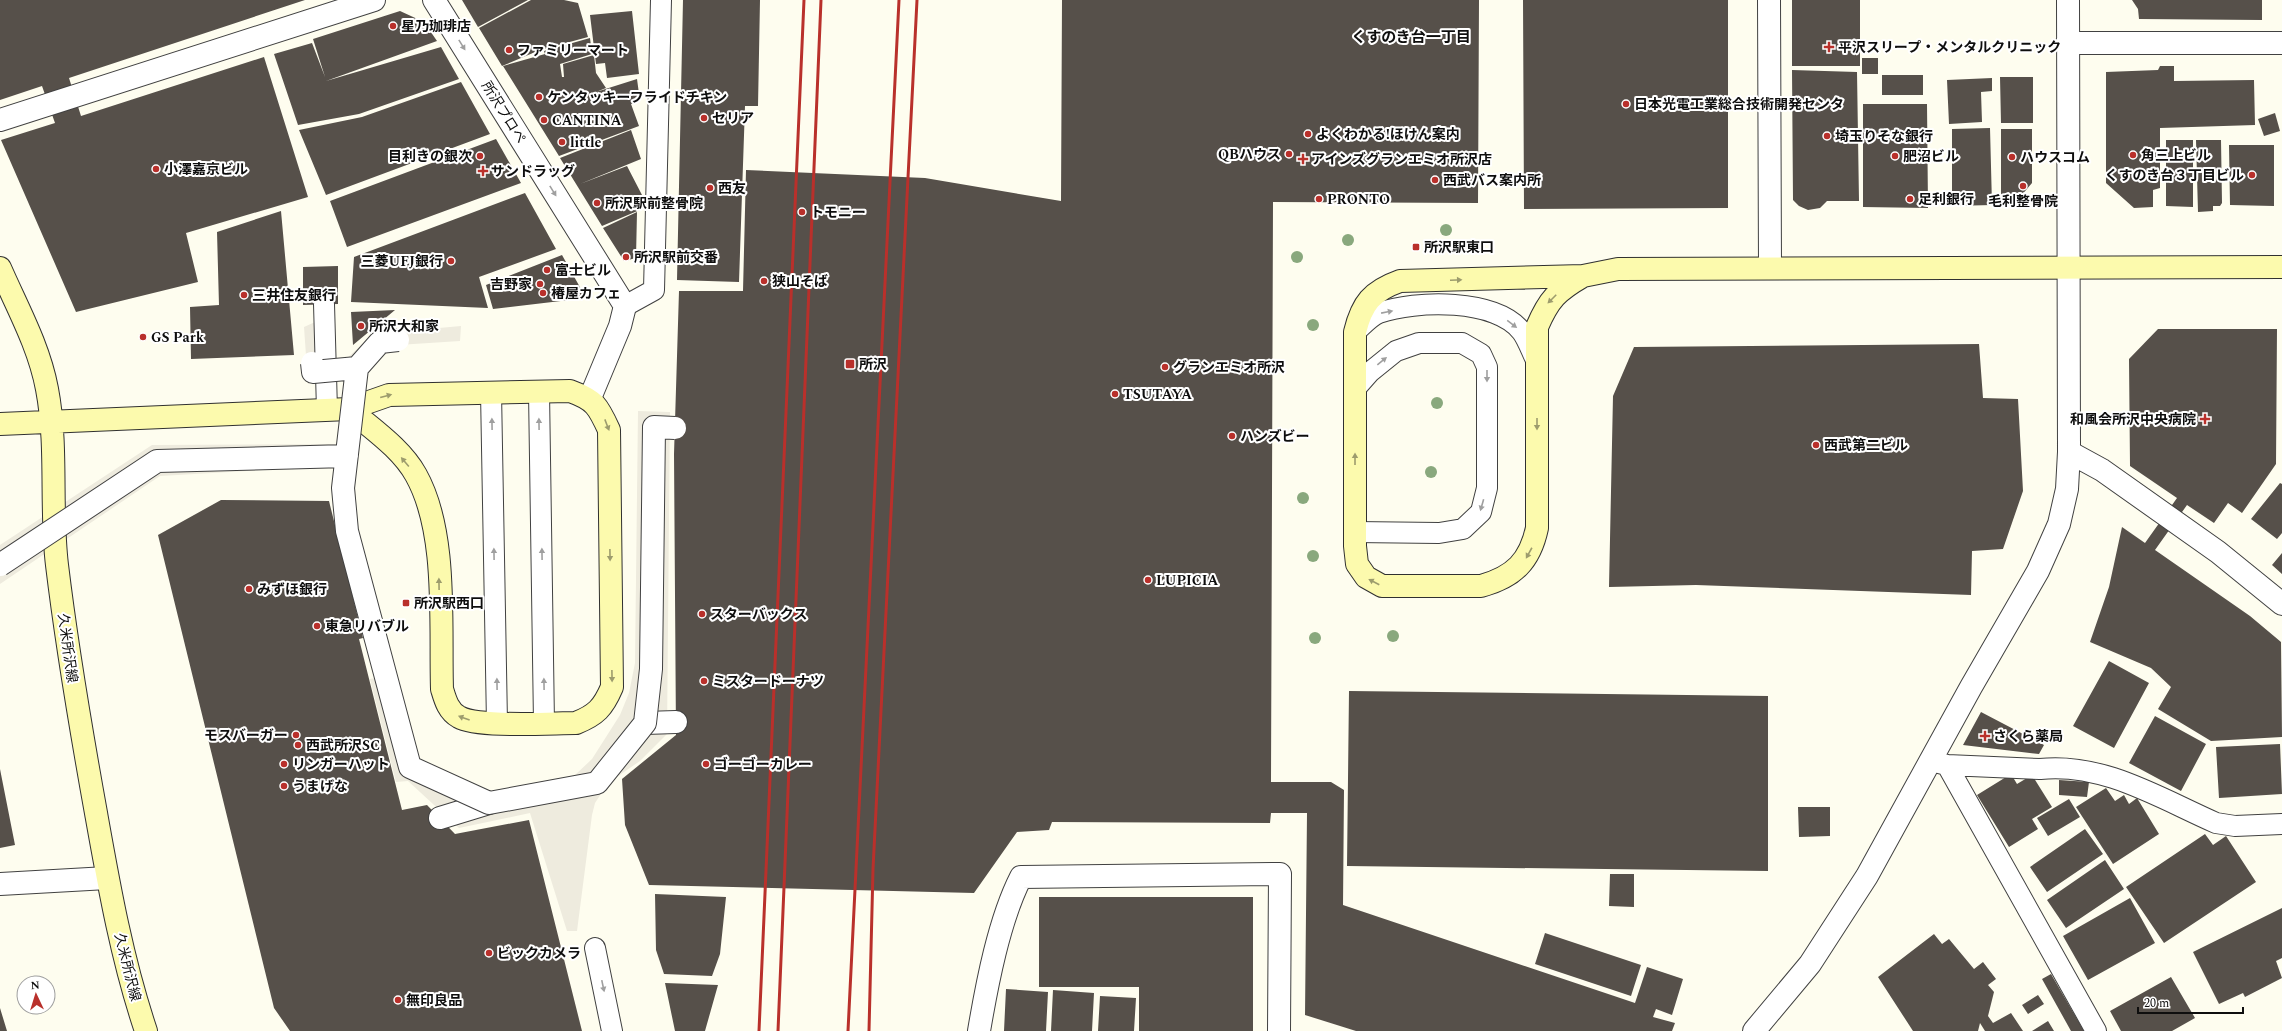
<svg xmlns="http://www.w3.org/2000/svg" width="2282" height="1031" font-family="Spectral,'Noto Sans JP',serif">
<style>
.plaza{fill:#eeebde}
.building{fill:#56504a}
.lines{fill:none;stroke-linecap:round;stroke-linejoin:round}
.lane-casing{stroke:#414141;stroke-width:22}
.street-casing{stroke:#414141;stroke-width:24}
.secondary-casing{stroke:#303030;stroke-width:24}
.lane{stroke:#fff;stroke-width:20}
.street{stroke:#fff;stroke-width:22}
.secondary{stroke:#fcfaad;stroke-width:22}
.rail{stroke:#b9302b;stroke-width:3}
.street-bridge-casing{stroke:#414141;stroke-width:24;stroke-linecap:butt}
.street-bridge{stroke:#fff;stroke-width:22}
.tree{fill:#89a87d}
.oneway{fill:#9f9f9f}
.oneway2{fill:#9d9c6d}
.poi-dot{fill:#b9302b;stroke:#fff;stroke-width:1.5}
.labels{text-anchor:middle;stroke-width:4;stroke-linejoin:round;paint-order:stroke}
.poi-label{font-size:14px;font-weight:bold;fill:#0e0e0e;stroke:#fff;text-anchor:start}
.street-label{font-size:14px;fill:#0e0e0e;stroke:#fff}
.neighbourhood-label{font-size:15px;font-weight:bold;fill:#0e0e0e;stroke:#fff}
</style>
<rect width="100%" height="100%" fill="#fefdef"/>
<path class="plaza" d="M315,322L316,363L344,361L373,334L461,326L460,341L398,345L367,368L355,485L358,530L416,758L477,816L574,776L592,759L620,715L629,693L635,663L638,411L670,412L667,734L640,761L608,783L595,803L592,815L577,931H567L530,813L459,828L408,781L396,782L370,679L375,678L333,487V466L160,476L0,584V545L152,445L341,444L347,381L308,384L304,327Z"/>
<path class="building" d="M0,0H305L69,78L81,116L264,57L308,197L186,233L198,282L76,312L1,140L55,123L42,86L0,100Z
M462,0H528L478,27Z
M531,0H564L578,3L588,37L540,50L502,66L479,28Z
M683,0H760L758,106H745L739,282L677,280Z
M1062,0H1479L1478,203L1273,202L1271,782H1331L1344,790L1343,905L1635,1003L1647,967L1683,979L1672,1015L1656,1009L1653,1017L1675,1023L1672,1031H1356L1305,1015L1307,813H1271L1270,823L1052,822L1049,830L1017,832L974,893L649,885L625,825L622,779L676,735L674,454L679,291H743L746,170L925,178L1061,201Z
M1523,0H1728V208L1524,209Z
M1792,0H1860V66H1792Z
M2132,0H2262V20L2139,19L2138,9Z
M400,11L424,22L437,41L326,81L441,47L459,79L359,114L298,125L274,54L312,43L325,77L313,39Z
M632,11L639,74L607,78L605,63L596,64L590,15Z
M590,38L592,54L560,64L562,77H564L563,64L594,55L596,73L606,88L596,92L637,79L640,101L631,104L639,126L559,156L503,66L545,54L544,51Z
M1862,58H1878V74H1862Z
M2160,66H2174V81L2254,80L2255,125L2160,128V188L2153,190V207L2134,208L2106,183V72L2158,70Z
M1792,70L1857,72L1859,201H1827L1820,208L1808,210L1799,206L1793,200Z
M1882,75H1923V95H1882Z
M2000,77H2033V123H2001Z
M1992,78V91L1981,92L1982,122L1949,124L1947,80Z
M461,82L490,134L326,195L299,130L362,117Z
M1863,104H1927L1928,208L1863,207Z
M2275,113L2280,131L2264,136L2258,119Z
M1990,128L1992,205L1952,206V129Z
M2001,129H2032V183L2020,197H2001Z
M631,130L641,159L580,184L627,166L642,195V209L602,226L560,158Z
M496,139L521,183L347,247L330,201Z
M2166,140H2193V207L2166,206Z
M2196,140H2221L2222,203L2220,206H2213V211L2198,212Z
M2229,145H2274V206L2230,205Z
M525,193L556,249L479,277L488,308L351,302L354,257Z
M281,211L294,355L191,359L190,307L219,305L217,232Z
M637,212L636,258L624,261L603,228Z
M562,255L586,298L493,309L486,285Z
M338,266V304L303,305V267Z
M395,310L353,345L351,312Z
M2158,329H2277L2276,464L2242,513L2228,503L2214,523L2187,505L2155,550L2250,616L2281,642L2282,737L2211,741L2158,709L2171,687L2151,668L2090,642L2109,587L2122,527L2145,543L2177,498L2130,466L2129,359Z
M1979,344L1983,398L2018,399L2023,491L2003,549L1972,551L1971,595L1696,585L1609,587L1613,396L1634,347Z
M2280,483L2282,484V533L2277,539L2251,519Z
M221,500L329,501L363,638L359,639L402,810L427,805L455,834L529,820L582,1031H290L274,1008L158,535Z
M2282,553V574L2272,565Z
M2109,661L2149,683L2114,748L2073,726Z
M1349,691L1768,696V871L1347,866Z
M1981,712L2044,745L2039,754L1963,745Z
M2155,716L2206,744L2181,791L2129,763Z
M2280,744L2282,794L2219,798L2216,747Z
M0,769L15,845L0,848Z
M2011,774L2017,784L2032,775L2052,807L2032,819L2038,829L2009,847L1977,795Z
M2059,780L2089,782L2087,797L2059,795Z
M2106,788L2115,801L2124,795L2129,804L2137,798L2159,834L2113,864L2076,807Z
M2069,799L2080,817L2048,836L2037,818Z
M1798,807H1830V836L1799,837Z
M2085,829L2103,854L2047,892L2030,867Z
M2205,834L2213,845L2226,836L2256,882L2164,943L2126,887Z
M2105,860L2124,889L2066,928L2047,900Z
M1610,874H1634V907L1609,906Z
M655,894L726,897L720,954L712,976L664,974L656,950Z
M1039,897H1253V1031H1139V987H1039Z
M2130,898L2155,943L2088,980L2063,936Z
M2282,908V958L2276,961L2282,978L2245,997L2243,993L2219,1004L2193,952Z
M1545,933L1641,965L1631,996L1535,964Z
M1934,934L1942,944L1949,939L1974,969L1983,962L1996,979L1988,985L1994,992L1988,1016L1993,1023L2011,1013L2023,1031H1985L1980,1023L1978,1031H1913L1878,977Z
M2051,974L2084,1031H2071L2042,979Z
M2171,977L2195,1018L2172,1031H2121L2110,1011Z
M665,983L718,985L705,1031H675Z
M1006,989L1048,992L1046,1031H1004Z
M1053,990L1094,993L1092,1031H1051Z
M2038,995L2044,1004L2028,1014L2022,1005Z
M1100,996L1136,998L1134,1031H1098Z
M0,1008L7,1031H0Z
M2048,1021L2054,1031H2032Z"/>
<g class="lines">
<g class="lane-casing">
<path id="lane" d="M324,304L327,410
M625,306L654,290L661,0
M1355,332C1362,326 1371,316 1379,313C1415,300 1497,298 1522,332C1528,340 1532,353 1537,362
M1355,389L1370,372L1396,351L1419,343H1462L1481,354L1487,367V488L1481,512L1463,529L1439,533L1355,532
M491,392L497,723
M539,392L544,723
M1931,761L1947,765L2040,769C2103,762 2161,799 2216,823L2235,826L2282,824
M1947,765L2096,1031
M595,948L612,1031"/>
</g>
<g class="street-casing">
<path id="street" d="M434,0L625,306L620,326L590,398
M1769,0L1770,268
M2067,43H2282
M0,120L374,0
M2069,452L2102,470L2218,552L2282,604
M645,723L676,722
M440,818L489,803
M0,884L107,878
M979,1031C987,984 999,920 1021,877L1280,874L1279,1031
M1754,1031L1810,964L1867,876L1971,687L2038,571L2059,524L2067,489L2069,452L2068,0"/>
</g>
<g class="secondary-casing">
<path id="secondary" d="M0,268C17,307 39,346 47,389C58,447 50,507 57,565C67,648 81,730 96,813C109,886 122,960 146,1031
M1583,276C1557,291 1549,299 1537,327V528C1530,561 1514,577 1481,586H1382L1366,577L1357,564L1355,546V332C1362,303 1372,291 1400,281L1583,276L1618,269L2282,267
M0,424L349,409L389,395L570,391C595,400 598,406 609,430L612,687C603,708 596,715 576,723C551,723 478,728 459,717C448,711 445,699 442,689C440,624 448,532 416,475C401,448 372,429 349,409"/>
</g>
<use href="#lane" class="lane"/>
<use href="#street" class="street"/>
<use href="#secondary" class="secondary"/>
<path class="rail" d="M759,1031L804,0
M778,1031L821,0
M848,1031L899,0
M869,1031L873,869L917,0"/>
<g class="street-bridge-casing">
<path id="street-bridge" d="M398,340L380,342L357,368L343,488L347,531L410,767L489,803L597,783L645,723L651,669L654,427L675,428
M312,363L313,372L357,368
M0,565L157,461L347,456"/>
</g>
<use href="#street-bridge" class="street-bridge"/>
</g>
<g class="tree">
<circle cx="1446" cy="230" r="6"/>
<circle cx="1348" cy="240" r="6"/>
<circle cx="1297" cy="257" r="6"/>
<circle cx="1313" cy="325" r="6"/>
<circle cx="1437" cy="403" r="6"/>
<circle cx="1431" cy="472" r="6"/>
<circle cx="1303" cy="498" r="6"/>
<circle cx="1313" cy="556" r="6"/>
<circle cx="1393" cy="636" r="6"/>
<circle cx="1315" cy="638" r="6"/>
</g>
<defs><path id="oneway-solid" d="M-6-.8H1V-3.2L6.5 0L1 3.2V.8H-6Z"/></defs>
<g class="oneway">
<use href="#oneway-solid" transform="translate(462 45) rotate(58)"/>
<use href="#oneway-solid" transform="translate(553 191) rotate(58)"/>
<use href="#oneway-solid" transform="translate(1387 312) rotate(-11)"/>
<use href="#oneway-solid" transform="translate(1512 324) rotate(37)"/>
<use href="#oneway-solid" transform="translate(1382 361) rotate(-39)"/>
<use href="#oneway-solid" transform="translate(1487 376) rotate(90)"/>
<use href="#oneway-solid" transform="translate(492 424) rotate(-91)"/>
<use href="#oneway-solid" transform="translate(539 424) rotate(-91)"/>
<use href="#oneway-solid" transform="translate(1482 505) rotate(106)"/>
<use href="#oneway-solid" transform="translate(494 554) rotate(-91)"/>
<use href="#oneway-solid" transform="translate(542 554) rotate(-91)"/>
<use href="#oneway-solid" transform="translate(497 684) rotate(-91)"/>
<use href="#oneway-solid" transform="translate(544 684) rotate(-91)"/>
<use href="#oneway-solid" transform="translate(603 986) rotate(78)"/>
</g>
<g class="oneway2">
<use href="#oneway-solid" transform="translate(1456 280) rotate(-2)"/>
<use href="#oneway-solid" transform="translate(1552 299) rotate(135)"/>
<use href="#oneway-solid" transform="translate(386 396) rotate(-15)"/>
<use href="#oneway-solid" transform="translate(1537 424) rotate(90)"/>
<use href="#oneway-solid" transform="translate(607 425) rotate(69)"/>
<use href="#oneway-solid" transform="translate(1355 459) rotate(-90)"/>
<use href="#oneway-solid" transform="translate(405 462) rotate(-130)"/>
<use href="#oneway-solid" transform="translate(1529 553) rotate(119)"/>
<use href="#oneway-solid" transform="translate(610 555) rotate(89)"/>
<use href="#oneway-solid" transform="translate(1374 582) rotate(-152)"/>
<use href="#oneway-solid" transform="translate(439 584) rotate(-91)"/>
<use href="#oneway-solid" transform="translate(612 676) rotate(89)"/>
<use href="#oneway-solid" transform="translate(464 718) rotate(-160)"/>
</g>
<g class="poi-dot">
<circle cx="393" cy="26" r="4"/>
<path d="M1827 41h4v4h4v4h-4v4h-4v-4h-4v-4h4z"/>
<circle cx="509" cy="50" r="4"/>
<circle cx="539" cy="97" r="4"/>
<circle cx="1626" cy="104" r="4"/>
<circle cx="704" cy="118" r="4"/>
<circle cx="544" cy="120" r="4"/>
<circle cx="1308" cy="134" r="4"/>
<circle cx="1827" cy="136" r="4"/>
<circle cx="562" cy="142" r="4"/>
<circle cx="1289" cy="154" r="4"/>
<circle cx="2133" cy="155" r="4"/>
<circle cx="480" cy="156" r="4"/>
<circle cx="1895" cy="156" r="4"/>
<circle cx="2012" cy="157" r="4"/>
<path d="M1301 153h4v4h4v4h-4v4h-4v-4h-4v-4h4z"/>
<circle cx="156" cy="169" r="4"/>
<path d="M481 165h4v4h4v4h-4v4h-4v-4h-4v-4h4z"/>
<circle cx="2252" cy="175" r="4"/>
<circle cx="1435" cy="180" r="4"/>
<circle cx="2023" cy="186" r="4"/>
<circle cx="710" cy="188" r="4"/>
<circle cx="1319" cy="199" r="4"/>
<circle cx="1910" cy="199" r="4"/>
<circle cx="597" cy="203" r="4"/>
<circle cx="802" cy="212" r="4"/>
<rect x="1412" y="243" width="8" height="8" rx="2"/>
<circle cx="626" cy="257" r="4"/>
<circle cx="451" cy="261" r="4"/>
<circle cx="547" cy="270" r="4"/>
<circle cx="764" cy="281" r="4"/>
<circle cx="540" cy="284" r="4"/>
<circle cx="543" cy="293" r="4"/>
<circle cx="244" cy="295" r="4"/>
<circle cx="361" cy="326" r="4"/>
<circle cx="143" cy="337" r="4"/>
<rect x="845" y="359" width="10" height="10" rx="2"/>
<circle cx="1165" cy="367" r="4"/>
<circle cx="1115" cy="394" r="4"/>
<path d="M2203 413h4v4h4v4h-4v4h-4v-4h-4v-4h4z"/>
<circle cx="1232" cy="436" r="4"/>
<circle cx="1816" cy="445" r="4"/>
<circle cx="1148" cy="580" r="4"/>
<circle cx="249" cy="589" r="4"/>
<rect x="402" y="599" width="8" height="8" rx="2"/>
<circle cx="702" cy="614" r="4"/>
<circle cx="317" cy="626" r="4"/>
<circle cx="704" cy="681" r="4"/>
<circle cx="296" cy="735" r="4"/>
<path d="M1983 730h4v4h4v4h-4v4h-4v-4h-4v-4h4z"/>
<circle cx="298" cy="745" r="4"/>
<circle cx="284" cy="764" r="4"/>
<circle cx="706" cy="764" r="4"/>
<circle cx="284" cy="786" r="4"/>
<circle cx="489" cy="953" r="4"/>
<circle cx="398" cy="1000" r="4"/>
</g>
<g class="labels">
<g class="poi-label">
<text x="401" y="31">星乃珈琲店</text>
<text x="1838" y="52">平沢スリープ・メンタルクリニック</text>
<text x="517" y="55">ファミリーマート</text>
<text x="547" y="102">ケンタッキーフライドチキン</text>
<text x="1634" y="109">日本光電工業総合技術開発センタ</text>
<text x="712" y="123">セリア</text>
<text x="552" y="125">CANTINA</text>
<text x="1316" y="139">よくわかる!ほけん案内</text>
<text x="1835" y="141">埼玉りそな銀行</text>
<text x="570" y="147">little</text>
<text x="1281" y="159" text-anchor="end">QBハウス</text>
<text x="2141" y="160">角三上ビル</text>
<text x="472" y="161" text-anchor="end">目利きの銀次</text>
<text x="1903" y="161">肥沼ビル</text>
<text x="2020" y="162">ハウスコム</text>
<text x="1311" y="164">アインズグランエミオ所沢店</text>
<text x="164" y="174">小澤嘉京ビル</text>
<text x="491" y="176">サンドラッグ</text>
<text x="2244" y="180" text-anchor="end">くすのき台３丁目ビル</text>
<text x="1443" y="185">西武バス案内所</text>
<text x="718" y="193">西友</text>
<text x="1327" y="204">PRONTO</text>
<text x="1918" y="204">足利銀行</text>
<text x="2023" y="206" text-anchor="middle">毛利整骨院</text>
<text x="605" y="208">所沢駅前整骨院</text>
<text x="810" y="217">トモニー</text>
<text x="1424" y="252">所沢駅東口</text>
<text x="634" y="262">所沢駅前交番</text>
<text x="443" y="266" text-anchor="end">三菱UFJ銀行</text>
<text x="555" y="275">富士ビル</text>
<text x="772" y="286">狭山そば</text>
<text x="532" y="289" text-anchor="end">吉野家</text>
<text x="551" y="298">椿屋カフェ</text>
<text x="252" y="300">三井住友銀行</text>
<text x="369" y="331">所沢大和家</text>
<text x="151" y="342">GS Park</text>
<text x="859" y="369">所沢</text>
<text x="1173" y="372">グランエミオ所沢</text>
<text x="1123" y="399">TSUTAYA</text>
<text x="2196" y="424" text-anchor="end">和風会所沢中央病院</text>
<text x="1240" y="441">ハンズビー</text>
<text x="1824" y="450">西武第二ビル</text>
<text x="1156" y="585">LUPICIA</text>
<text x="257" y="594">みずほ銀行</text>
<text x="414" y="608">所沢駅西口</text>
<text x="710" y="619">スターバックス</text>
<text x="325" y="631">東急リバブル</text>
<text x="712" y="686">ミスタードーナツ</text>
<text x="288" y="740" text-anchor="end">モスバーガー</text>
<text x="1993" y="741">さくら薬局</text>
<text x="306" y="750">西武所沢SC</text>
<text x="292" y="769">リンガーハット</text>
<text x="714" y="769">ゴーゴーカレー</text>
<text x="292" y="791">うまげな</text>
<text x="497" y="958">ビックカメラ</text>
<text x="406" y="1005">無印良品</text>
</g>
<g class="street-label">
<text transform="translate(504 112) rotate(58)" y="5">所沢プロペ</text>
<text transform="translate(68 648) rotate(82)" y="5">久米所沢線</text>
<text transform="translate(128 967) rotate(76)" y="5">久米所沢線</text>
</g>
<g class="neighbourhood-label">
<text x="1411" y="42">くすのき台一丁目</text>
</g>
</g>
<g transform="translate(36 995) rotate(356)"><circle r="19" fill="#ffffff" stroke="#9f9f9f"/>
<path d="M0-3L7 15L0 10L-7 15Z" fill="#b9302b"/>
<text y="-6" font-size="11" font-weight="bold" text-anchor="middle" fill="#0e0e0e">N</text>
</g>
<path d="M2138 1007v6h105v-6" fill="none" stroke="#0e0e0e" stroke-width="2"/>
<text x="2144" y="1007" font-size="12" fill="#0e0e0e" stroke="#ffffff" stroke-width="3" paint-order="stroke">20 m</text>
</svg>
